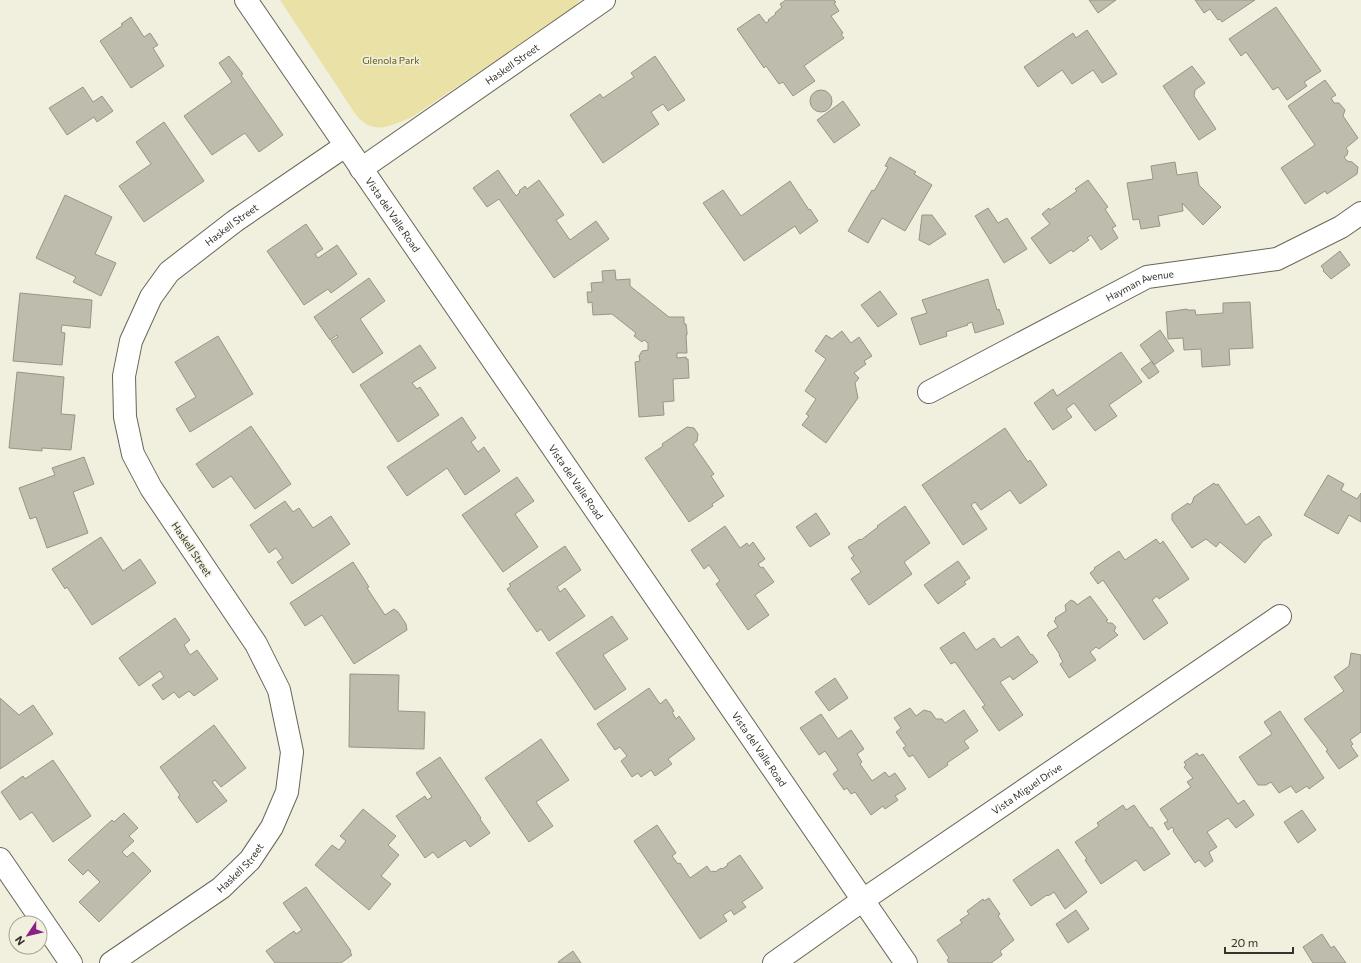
<svg xmlns="http://www.w3.org/2000/svg" width="1361" height="963" font-family="Commissioner,sans-serif">
<style>
.green{fill:#eae1a6}
.building{fill:#bebcac;stroke:#979586}
.lines{fill:none;stroke-linecap:round;stroke-linejoin:round}
.minor-casing{stroke:#686657;stroke-width:24}
.minor{stroke:#fff;stroke-width:22}
.labels{text-anchor:middle;stroke-width:3;stroke-linejoin:round;paint-order:stroke}
.park-label{font-size:10px;fill:#63580f;stroke:#f1efde}
.street-label{font-size:10px;fill:#34332c;stroke:#f1efde}
</style>
<rect width="100%" height="100%" fill="#f1efde"/>
<path class="green" d="M280,0H580L573,8L412,117C391,126 373,136 356,115Z"/>
<path class="building" d="M786,0H834L836,2L834,3L839,11L831,16L843,33L841,34L844,38L804,66L815,81L793,96L783,82L779,84L766,66L764,68L737,29L759,14L766,23L769,21L768,20L776,14L775,13L782,7L780,4Z
M1089,0H1116L1098,13Z
M1195,0H1255L1222,22L1220,19L1218,20L1210,9L1204,13Z
M1276,7L1321,71L1304,82L1307,86L1287,100L1278,87L1273,90L1246,52L1241,56L1229,39Z
M131,17L144,37L150,33L158,45L153,48L164,66L131,88L100,41L123,25L121,24Z
M1087,30L1117,74L1102,83L1093,70L1072,84L1062,70L1038,87L1024,67L1073,33L1076,38Z
M229,56L243,74L241,75L283,135L259,152L245,133L212,155L184,116L232,82L219,63Z
M655,56L685,100L668,111L663,104L651,112L659,124L603,163L570,115L600,94L603,98L634,77L631,73Z
M1192,66L1205,83L1195,90L1194,96L1216,129L1199,140L1163,86Z
M1325,80L1336,95L1331,98L1334,103H1339L1345,110L1343,116L1358,138L1346,148L1348,151L1347,155L1344,157L1347,161L1352,162L1358,167L1357,174L1327,194L1325,191L1305,204L1281,168L1315,145L1288,106Z
M83,87L93,102L102,96L113,111L97,122L94,117L67,135L49,108Z
M810 101a11 11 0 1 1 22 0a11 11 0 1 1-22 0Z
M843,101L860,125L834,143L817,120Z
M164,122L204,181L144,222L119,186L151,164L136,142Z
M890,157L916,172L914,174L932,185L905,231L882,218L868,243L848,231L872,190L874,191L888,167L885,166Z
M1175,162L1177,175L1197,172L1199,185L1221,207L1203,225L1182,203L1183,211L1158,216L1160,226L1141,229L1139,219L1133,220L1127,183L1153,179L1151,166Z
M498,170L516,196L520,192L519,191L525,186L527,189L539,180L564,215L556,220L570,240L596,221L609,239L554,278L499,199L487,207L473,188Z
M1088,180L1108,207L1105,209L1116,226L1112,228L1118,238L1101,250L1091,235L1087,238L1089,240L1073,252L1071,250L1050,264L1031,238L1050,224L1042,214L1049,208L1050,210L1077,191L1075,189Z
M790,181L809,210L810,209L818,221L800,234L795,226L744,261L703,203L723,190L741,216Z
M65,195L112,217L95,254L116,263L101,296L73,282L76,277L36,258Z
M988,208L998,223L1007,218L1027,249L1004,263L975,216Z
M922,215H932L946,234L929,245L919,240Z
M306,224L323,249L315,254L318,258L337,245L357,274L331,293L328,289L304,305L267,251Z
M1340,251L1350,265L1331,279L1323,271L1324,270L1321,266Z
M615,270L616,280L630,279V286L669,317H684V324H686L687,332V335H686L687,353H677V358L686,357V359H688L689,378L673,379L674,401L663,402L664,415L639,417L635,362L640,361L639,356L642,351L648,350V343L644,340L642,342L634,336L636,333L612,314L593,315L592,302L588,303L587,292H592L591,283L603,282L602,271Z
M369,278L385,301L360,319L383,353L353,373L331,341L338,337L337,335L330,340L314,317Z
M988,279L997,310L999,309L1004,324L975,333L972,322L967,324L968,325L946,332L947,336L920,345L911,318L927,313L922,300Z
M880,291L897,314L878,327L861,305Z
M20,293L92,300L90,328L62,325L61,332L65,333L62,365L13,361Z
M1250,302L1253,348L1229,349L1230,365L1202,367L1201,349L1184,350L1183,338L1168,339L1166,312L1187,309V310H1195L1196,315L1223,313V303Z
M1160,330L1174,351L1154,365L1140,345Z
M842,331L851,343L859,337L872,356L864,361L866,364L854,373L859,378L855,383L858,398L826,443L802,425L809,416L806,414L816,399L805,391L826,359L815,351L826,335L832,339Z
M218,336L253,394L190,432L176,409L196,397L175,362Z
M420,345L436,368L412,383L417,389L420,387L439,415L398,442L360,385Z
M1121,352L1142,382L1109,405L1117,416L1095,431L1074,403L1066,409L1072,417L1053,430L1034,403L1053,389L1057,396Z
M1152,361L1159,372L1149,379L1141,369Z
M17,372L64,377L61,414L75,415L71,450L42,448V451L9,448Z
M462,417L476,438L471,442L478,452L484,447L500,471L465,495L447,468L407,496L387,467Z
M251,426L291,484L255,509L231,476L213,488L196,464Z
M687,427L694,428L698,434L697,441L693,444L714,474L711,476L724,496L712,504L713,506L689,522L645,458L663,446L662,444Z
M1005,428L1028,462L1030,460L1047,485L1020,504L1010,490L981,510L975,502L971,505L987,529L963,545L922,485Z
M84,457L94,484L73,492L88,533L47,548L36,517L30,519L19,488L55,475L52,468Z
M1328,475L1344,484L1341,490L1357,499L1361,493V522L1349,515L1338,534L1304,515Z
M517,477L534,501L515,514L538,547L503,572L462,515Z
M1214,483L1216,485L1218,484L1246,525L1259,516L1272,535L1263,541L1245,563L1220,542L1216,547L1206,539L1192,548L1172,520V514L1188,503L1189,505L1192,503L1194,497Z
M285,501L293,512L299,508L313,528L331,516L350,544L292,584L277,562L283,558L276,548L269,553L250,525Z
M905,506L930,543L904,562L912,574L869,605L851,579L861,572L851,558L854,556L848,547L860,539L861,540L878,527L877,526Z
M816,513L830,534L810,547L796,527Z
M725,526L740,548L747,543L749,546L753,542L765,559L758,564L761,568L763,567L774,582L755,595L769,615L748,630L716,584L720,581L709,565L704,569L691,550Z
M101,537L123,571L140,559L156,583L92,625L67,587L65,589L52,569Z
M1156,539L1160,544L1163,541L1189,579L1159,599L1157,596L1152,600L1168,623L1144,640L1103,580L1098,584L1090,573L1095,569L1094,568L1119,551L1125,560Z
M565,546L581,570L557,587L560,592L565,588L585,616L549,641L541,629L537,632L507,589L511,586L509,584Z
M958,561L970,578L964,582L966,584L938,604L924,585Z
M353,562L369,587L367,588L385,615L394,609L398,612L406,624L407,630L354,664L322,615L305,626L290,603Z
M1090,596L1108,620L1106,621L1108,623H1112L1116,627L1114,631L1118,635L1099,649L1096,647L1090,652L1096,660L1069,678L1060,664L1063,662L1059,655H1060L1047,635L1049,634L1048,633L1058,627L1054,621L1056,619L1055,618L1066,611L1065,605L1071,600L1075,602L1077,605Z
M612,616L628,639L603,655L626,689L595,710L556,653Z
M175,618L190,640L184,645L190,655L197,650L218,679L194,696L189,691L179,698L174,692L163,700L152,685L164,677L160,671L139,686L119,658Z
M964,632L976,650L994,638L1001,648L1018,636L1031,655L1032,654L1038,662L1013,680L1010,676L1000,682L1023,715L999,731L982,707L985,705L955,662L951,664L940,648Z
M1351,653L1361,655V732L1350,740L1353,744L1351,746L1358,756L1339,769L1326,751L1328,750L1304,719L1344,691L1334,677L1349,666Z
M350,674L399,675L398,711L425,712L424,749L349,747Z
M835,678L848,698L829,711L815,692Z
M649,688L660,704L666,699L674,711L672,712L676,719L679,716L695,739L668,759L672,764L655,776L651,770L641,777L638,773L632,777L621,761L627,756L620,747L615,750L597,724Z
M0,698L19,715L33,705L53,734L0,769Z
M910,708L916,716L924,710L931,712L936,719H942L945,723L964,710L978,731L964,741L969,748L947,763L948,765L929,778L913,755L909,757L903,748L906,746L896,732L901,728L894,718Z
M1280,711L1324,778L1309,789L1307,786L1296,793L1291,786L1279,793L1271,782L1266,785H1258L1239,757L1272,734L1264,722Z
M821,714L838,739L851,730L864,749L857,754L862,762L860,764L872,781L885,772L889,777L895,773L906,789L895,796L898,800L885,809L883,806L871,815L855,792L851,794L847,788L844,790L833,774L838,770L825,751L819,755L800,728Z
M214,725L246,768L221,787L215,780L212,782L227,801L197,823L178,797L180,795L160,767Z
M541,739L569,780L536,802L553,826L529,842L485,778Z
M1197,753L1199,756L1203,754L1238,804L1244,800L1254,815L1236,828L1228,818L1207,832L1217,847L1209,852L1213,861L1205,867L1199,860L1195,863L1173,831L1174,830L1172,827L1168,830L1164,823L1168,821L1160,809L1191,787L1187,782L1193,778L1184,767L1186,765L1184,762Z
M440,757L481,818L480,819L490,833L470,847L465,840L438,858L433,852L425,858L396,816L425,796L427,800L432,797L416,773Z
M53,760L91,816L53,842L32,812L20,820L1,792L23,776L25,779Z
M1123,805L1126,810L1134,805L1150,828L1152,827L1170,854L1144,871L1136,860L1101,884L1085,860L1087,859L1075,842L1099,826L1097,823Z
M363,809L396,836L388,845L399,855L381,876L391,884L369,910L315,865L332,845L339,850L346,841L340,836Z
M1302,810L1316,830L1298,843L1284,822Z
M124,813L138,828L129,836L134,841L122,852L127,857L133,852L151,871L99,922L79,902L100,882L88,870L83,875L68,860L112,820L114,822Z
M657,825L676,853L672,856L678,864L680,863L690,878L707,866L711,872L714,871L715,872L721,868L722,869L728,865L727,864L740,855L763,888L742,902L746,907L734,915L731,910L723,915L727,921L700,939L634,841Z
M1058,849L1087,892L1065,909L1054,892L1048,896L1047,895L1031,906L1013,880Z
M306,887L351,951L350,952L352,955L341,963H275L266,951L294,931L296,934L302,930L283,903Z
M989,898L1000,914L998,916L1014,940L1000,951L1002,955L991,963H949L947,960L949,958L937,940L962,923L960,920L969,914L967,911L983,899L984,901Z
M1076,910L1089,929L1068,943L1056,924Z
M1322,934L1331,948L1334,946L1346,963H1313L1303,947Z
M573,951L581,963H559L558,962Z"/>
<g class="lines">
<g class="minor-casing">
<g id="minor">
<path id="s1" d="M246,0L906,963"/>
<path id="s2" d="M361,169L604,0"/>
<path id="s3" d="M929,392L1147,277L1277,259L1341,227L1361,213"/>
<path d="M0,859L71,963"/>
<path id="s4" d="M111,963L221,888L250,860L272,827L287,792L292,752L279,690L256,644L151,488L133,454L125,417L124,376L131,341L151,297L169,272L235,221L345,146"/>
<path id="s5" d="M774,963L863,900L1280,616"/>
</g>
</g>
<use href="#minor" class="minor"/>
</g>
<g class="labels">
<g class="park-label">
<text x="391" y="64">Glenola Park</text>
</g>
<g class="street-label">
<text dy="4" stroke="none"><textPath href="#s2" startOffset="184">Haskell Street</textPath></text>
<text dy="4" stroke="none"><textPath href="#s1" startOffset="260">Vista del Valle Road</textPath></text>
<text dy="4" stroke="none"><textPath href="#s4" startOffset="905">Haskell Street</textPath></text>
<text dy="4" stroke="none"><textPath href="#s3" startOffset="237">Hayman Avenue</textPath></text>
<text dy="4" stroke="none"><textPath href="#s1" startOffset="584">Vista del Valle Road</textPath></text>
<text transform="translate(192 549) rotate(56)" y="4">Haskell Street</text>
<text dy="4" stroke="none"><textPath href="#s1" startOffset="908">Vista del Valle Road</textPath></text>
<text dy="4" stroke="none"><textPath href="#s5" startOffset="307">Vista Miguel Drive</textPath></text>
<text dy="4" stroke="none"><textPath href="#s4" startOffset="161">Haskell Street</textPath></text>
</g>
</g>
<g transform="translate(28 935) rotate(235)"><circle r="19" fill="#f1efde" stroke="#a5a497"/>
<path d="M0-3L7 15L0 10L-7 15Z" fill="#8a1f85"/>
<text y="-6" font-size="11" font-weight="bold" text-anchor="middle" fill="#34332c">N</text>
</g>
<path d="M1225 947v6h68v-6" fill="none" stroke="#34332c" stroke-width="2"/>
<text x="1231" y="947" font-size="12" fill="#34332c" stroke="#f1efde" stroke-width="3" paint-order="stroke">20 m</text>
</svg>
